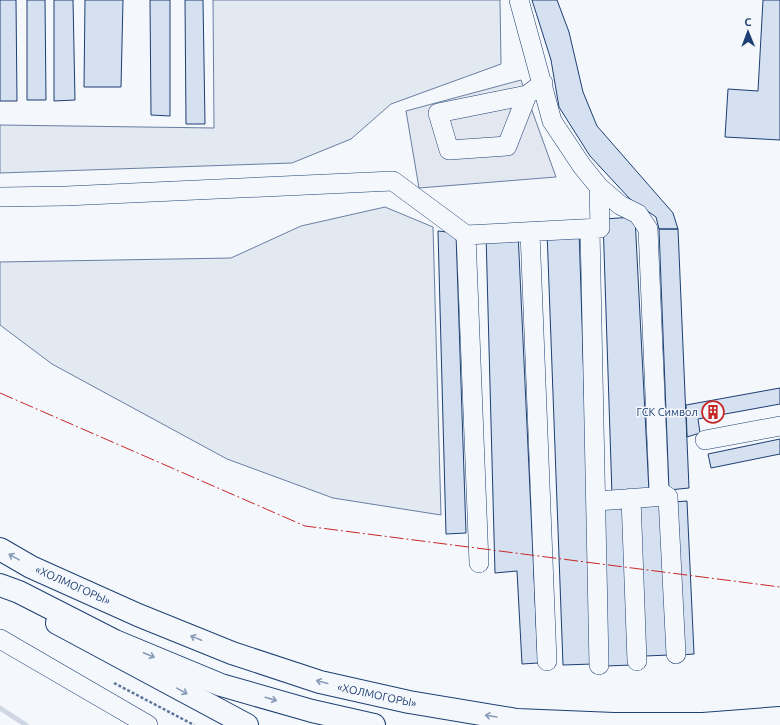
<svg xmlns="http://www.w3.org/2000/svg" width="780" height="725" font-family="Ubuntu,sans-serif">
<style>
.green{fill:#e3e9f0;stroke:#687fa3}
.parking{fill:#e3e8f0;stroke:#687fa3}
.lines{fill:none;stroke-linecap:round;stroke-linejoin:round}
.stream{stroke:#cfd7e4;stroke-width:5}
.building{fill:#d5e0f0;stroke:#1d3f73}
.minor-casing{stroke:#1d3f73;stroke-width:20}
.major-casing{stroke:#1d3f73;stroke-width:24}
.highway-casing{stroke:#1d3f73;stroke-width:24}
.path{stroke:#5e769c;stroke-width:2.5;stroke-dasharray:3 2;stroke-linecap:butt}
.minor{stroke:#f4f7fb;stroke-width:19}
.major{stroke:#f4f7fb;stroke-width:22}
.highway{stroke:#f4f7fb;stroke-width:22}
.power{stroke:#c62828;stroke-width:1;stroke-dasharray:14 3 2 3;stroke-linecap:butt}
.oneway{stroke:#889bb7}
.labels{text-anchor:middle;stroke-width:3;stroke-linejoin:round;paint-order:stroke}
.poi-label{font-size:11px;fill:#1d3f73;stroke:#f4f7fb;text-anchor:end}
.street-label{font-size:11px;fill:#1d3f73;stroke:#f4f7fb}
</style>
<rect width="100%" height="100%" fill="#f4f7fb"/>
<path class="green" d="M213,0H500L501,64L391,104L351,139L292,163L0,173V125L214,128Z
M385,207L433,227L441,515L333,498L227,459L52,364L0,325V262L231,258L301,226Z"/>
<path class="parking" d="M521,80L556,177L419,188L406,111Z"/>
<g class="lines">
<path class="stream" d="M0,708L26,725"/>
</g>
<path class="building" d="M0,0H16L17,101H0Z
M27,0H45L46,100H27Z
M54,0H73L75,100L54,101Z
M85,0H123L121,87H84Z
M150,0H170V116L151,115Z
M185,0H203L205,124H186Z
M532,0H557L569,32L583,92L597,126L673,213L678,229H659L656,217L630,199L590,156L559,107L551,60Z
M763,0H780V140L725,137L728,89L758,91Z
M635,217L649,492L612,495L603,219Z
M579,229L593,664L563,665L547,231Z
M659,229H678L689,488L669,490Z
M438,231L456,233L466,533L446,534Z
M518,232L538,663L522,664L517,571L495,573L486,234Z
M780,388V404L698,419L700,433L687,437L686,405Z
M780,439V454L711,468L708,454Z
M662,501L670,655L645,656L637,502Z
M687,501L694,654L680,655L674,502Z
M624,504L632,665L606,666L598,506Z"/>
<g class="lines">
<g class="minor-casing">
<path id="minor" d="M519,0L552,121L582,166L599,187L620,205L638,214L648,229L659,491L668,497L676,654
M527,95L438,113L449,150L507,146L527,95L543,83
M0,197L66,196L393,181L466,235L600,228L599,187
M590,229L599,665
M530,232L547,661
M466,235L479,563
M705,440L780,426
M631,498L637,661
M597,501L666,496
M0,639L148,725"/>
</g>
<g class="major-casing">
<path id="major" d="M57,623L247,725"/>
</g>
<g class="highway-casing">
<path id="highway" d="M0,549L31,567L138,615L232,653L320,682L409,702L517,720L614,724H703L780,718
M0,585L19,592L115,641L221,685L312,711L374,725"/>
</g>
<path class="path" d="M114,683L194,725"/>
<use href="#minor" class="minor"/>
<use href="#major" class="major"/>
<use href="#highway" class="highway"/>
<path class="power" d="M0,393L305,526L780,587"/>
</g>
<defs><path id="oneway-shaft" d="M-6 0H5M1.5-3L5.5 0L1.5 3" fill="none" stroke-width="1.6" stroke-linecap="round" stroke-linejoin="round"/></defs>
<g class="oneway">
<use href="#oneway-shaft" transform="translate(14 557) rotate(-151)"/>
<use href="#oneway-shaft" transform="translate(196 638) rotate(-158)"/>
<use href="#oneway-shaft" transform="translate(149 655) rotate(23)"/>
<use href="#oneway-shaft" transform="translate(322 682) rotate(-165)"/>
<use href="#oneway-shaft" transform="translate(182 691) rotate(29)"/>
<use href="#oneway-shaft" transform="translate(271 699) rotate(16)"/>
<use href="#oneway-shaft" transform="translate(491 716) rotate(-171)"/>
</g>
<defs>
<g id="building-ring" transform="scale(1.15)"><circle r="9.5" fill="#f4f7fb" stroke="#c62828" stroke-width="1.5"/><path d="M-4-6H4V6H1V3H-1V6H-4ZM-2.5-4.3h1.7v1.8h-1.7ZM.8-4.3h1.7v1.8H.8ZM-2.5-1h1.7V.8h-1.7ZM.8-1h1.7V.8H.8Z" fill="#c62828"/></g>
</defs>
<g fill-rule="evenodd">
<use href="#building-ring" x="713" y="412"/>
</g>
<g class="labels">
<g class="poi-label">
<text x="698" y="416">ГСК Символ</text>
</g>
<g class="street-label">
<text transform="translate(73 585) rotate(24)" y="4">«ХОЛМОГОРЫ»</text>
<text transform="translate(377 695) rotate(12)" y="4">«ХОЛМОГОРЫ»</text>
</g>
</g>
<g transform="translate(748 32) rotate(359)" stroke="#f4f7fb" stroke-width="3" paint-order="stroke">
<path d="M0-3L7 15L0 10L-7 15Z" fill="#1d3f73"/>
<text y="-6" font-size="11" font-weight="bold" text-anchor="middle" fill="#1d3f73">С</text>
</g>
</svg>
